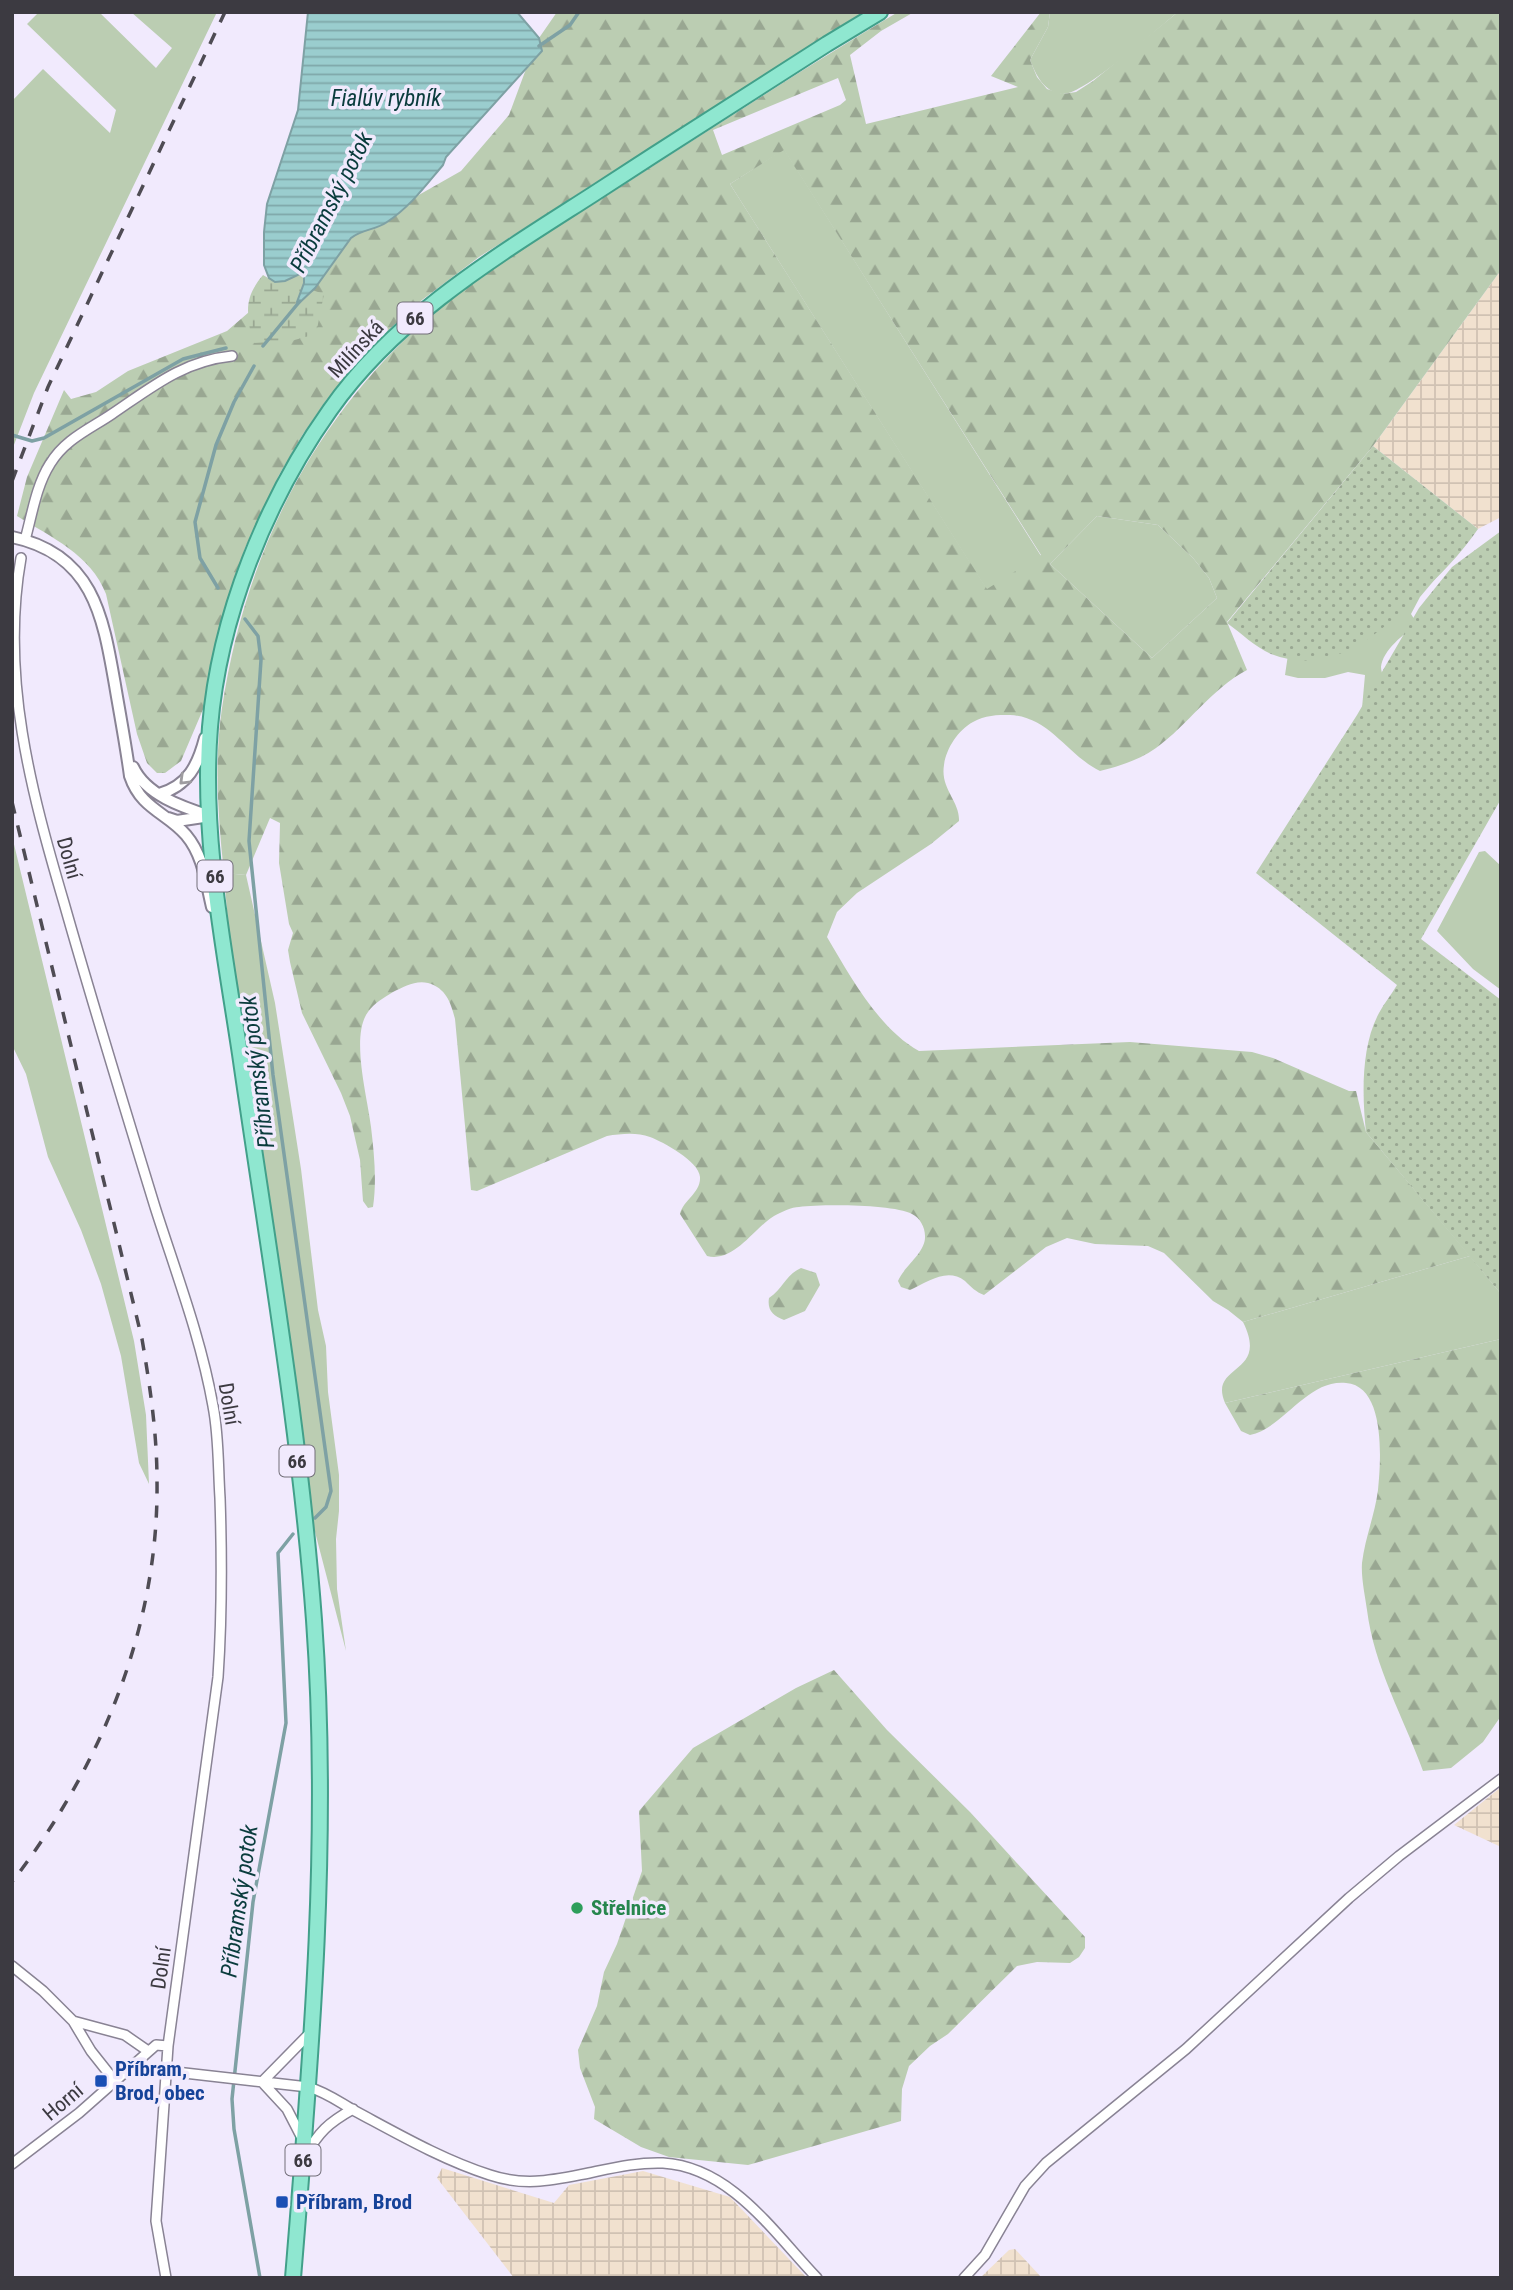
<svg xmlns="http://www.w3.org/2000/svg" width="1513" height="2290" font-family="'Roboto Condensed',sans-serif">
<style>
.industrial{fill:url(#industrial-grid)}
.grass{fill:#bbcdb2}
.forest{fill:url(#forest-firs);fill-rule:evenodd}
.wetland{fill:url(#wetland-marsh)}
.garden{fill:url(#garden-dots)}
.water{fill:url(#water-rules);stroke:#7ea1a4;stroke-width:2}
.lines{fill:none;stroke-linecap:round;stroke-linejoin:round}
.stream{stroke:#7ea1a4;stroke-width:3.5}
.minor-casing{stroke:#898394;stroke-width:12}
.tertiary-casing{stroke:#898394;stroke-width:14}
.primary-casing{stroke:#42a08a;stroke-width:18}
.minor{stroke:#fff;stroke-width:9}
.tertiary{stroke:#fff;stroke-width:10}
.primary{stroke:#8fe7d0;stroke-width:14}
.rail{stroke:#4f4c54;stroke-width:3.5;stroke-dasharray:12 12;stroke-linecap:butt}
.oneway{stroke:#9e9ca0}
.leisure-dot{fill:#2e9e5b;stroke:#f1eafd;stroke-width:2.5}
.transit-dot{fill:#1a4fb4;stroke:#f1eafd;stroke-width:2.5}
.labels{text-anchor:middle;stroke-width:7;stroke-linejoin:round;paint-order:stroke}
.shield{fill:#f1eafd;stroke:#726f79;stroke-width:2}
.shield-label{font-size:19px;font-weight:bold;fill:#3c3a41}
.street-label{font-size:21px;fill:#3c3a41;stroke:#f1eafd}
.leisure-label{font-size:21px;font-weight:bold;fill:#27864d;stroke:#f1eafd;text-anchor:start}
.transit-label{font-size:21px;font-weight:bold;fill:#164399;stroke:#f1eafd;text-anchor:start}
.water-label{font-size:23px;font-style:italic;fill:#0a3c3d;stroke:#f1eafd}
</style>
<defs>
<pattern id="industrial-grid" width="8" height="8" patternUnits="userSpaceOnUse" patternTransform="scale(1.75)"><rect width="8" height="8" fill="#f1e1cf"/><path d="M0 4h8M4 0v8" fill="none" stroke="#d0c2b3"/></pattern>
<pattern id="forest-firs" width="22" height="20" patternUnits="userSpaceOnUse" patternTransform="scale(1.75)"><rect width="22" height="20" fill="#bbcdb2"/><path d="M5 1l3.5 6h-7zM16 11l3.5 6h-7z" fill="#99a792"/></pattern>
<pattern id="wetland-marsh" width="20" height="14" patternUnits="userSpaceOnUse" patternTransform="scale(1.75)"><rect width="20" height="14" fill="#bbcdb2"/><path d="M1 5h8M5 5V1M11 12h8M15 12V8" fill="none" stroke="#99a792"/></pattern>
<pattern id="garden-dots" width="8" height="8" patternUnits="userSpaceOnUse" patternTransform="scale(1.75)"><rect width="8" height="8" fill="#bbcdb2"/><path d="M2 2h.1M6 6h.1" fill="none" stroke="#99a792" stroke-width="1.8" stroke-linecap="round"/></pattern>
<pattern id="water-rules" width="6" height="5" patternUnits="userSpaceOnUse" patternTransform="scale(1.75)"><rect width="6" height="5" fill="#9acdce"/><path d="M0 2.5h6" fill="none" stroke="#7fa7a9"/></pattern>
</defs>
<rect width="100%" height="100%" fill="#f1eafd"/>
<path class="industrial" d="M1501,270V517L1478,529L1373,446Z
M1501,1787V1847L1454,1825Z
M442,2168L554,2203L569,2185L643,2171L730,2197L807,2278H514L437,2178Z
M1015,2249L1042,2278H980L1009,2250Z"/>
<path class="grass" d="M39,12H99L156,68L172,48L131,12H217L34,393L12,450V101L43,69L110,133L116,110L27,24Z
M1050,12H1178C1158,28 1083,96 1062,94C1044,92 1036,75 1030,60L1048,27Z
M784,149L1041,556L987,590L730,184Z
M1097,516L1158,525L1193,558L1209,578L1217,598L1152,658L1050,564Z
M1447,565L1420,597L1411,614L1418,625C1405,632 1382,651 1381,667C1381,673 1386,683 1388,689L1362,708L1365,675L1348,672L1325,678H1298L1285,675L1289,648Z
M12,836L134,1341L146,1415L149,1484L139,1463L121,1356L101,1284L81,1230L48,1157L26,1074L12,1045Z
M1485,851L1501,866V990L1473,969L1437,931L1479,852Z
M224,873L246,875L275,1003L301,1169L318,1310L326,1346L328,1392L339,1475V1511L336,1539L337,1589L346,1651L314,1528L288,1321L229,936Z
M1470,1256L1501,1294V1339L1225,1403C1208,1363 1270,1376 1243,1322Z"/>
<path class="forest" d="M557,12H863L479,257L422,300L382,336L327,399L303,434L279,475L245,548L220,628L204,707L181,761L165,773H157L147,763L137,734L106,594C91,555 51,537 17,516L27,477L64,390L71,399L96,392L128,371L227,331L285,281L304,271V283L299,292L309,294L351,238L358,232L385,224L417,196L461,171L509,115L526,69L542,51L539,38Z
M898,12H914L881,31L850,55L866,124L1018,87L991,76L1041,12H1050L1048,27L1030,60L1037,77L1047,89L1063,94L1076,92L1093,81L1178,12H1501V270L1373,446L1227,622L1247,670C1211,689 1188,725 1156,748C1139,760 1120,766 1100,771C1067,755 1050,717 1010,715C997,715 985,715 973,722C958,730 946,749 944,765C940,789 960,801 959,821L931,844L857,893L837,912L827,937C850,976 879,1029 919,1051L1130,1042L1252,1052L1273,1058L1349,1091H1356L1366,1132L1470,1256L1243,1322L1228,1310L1213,1301L1164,1253L1148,1246L1095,1244L1067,1238L1046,1247L984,1295C976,1292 971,1287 965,1281C947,1267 928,1282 910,1290L901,1287L898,1281C904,1266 926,1253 925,1236C925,1227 920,1218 912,1214C893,1204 822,1204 799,1207C792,1207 781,1212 774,1216C754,1228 734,1263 707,1256L680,1214C683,1200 701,1193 700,1177C699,1161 663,1142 650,1137C636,1132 621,1134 607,1136L477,1191L471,1190L455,1019C451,1003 446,988 428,983C415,980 404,987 393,992C385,997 374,1003 368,1012C350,1036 368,1099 371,1127C374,1153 377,1180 373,1207L368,1208L363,1201L360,1160L350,1116L341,1093L302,1013L290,962L288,950L293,933L289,924L279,863L280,823L270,818L246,875L224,873C218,818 214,762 222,708C245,554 313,417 432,315C491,264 562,225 628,182C717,125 806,67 898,12ZM838,78L846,100L840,105L722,155L713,130ZM784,150L1041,555L987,589L730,184ZM1097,516L1158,525L1193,558L1209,578L1217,598L1152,658L1050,564Z
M801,1268L816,1273L820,1285L805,1311L784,1320C773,1316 767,1310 769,1298C784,1288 785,1275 801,1268Z
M1501,1339V1716L1483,1742L1451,1768L1423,1771C1404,1718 1374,1667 1367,1610C1365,1595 1361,1578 1362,1563C1365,1538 1375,1514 1378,1490C1381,1461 1386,1386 1346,1383C1307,1379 1284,1428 1250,1435L1241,1431L1225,1403Z
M834,1670L887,1730L970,1812L1085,1937V1948L1079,1957L1070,1963L1037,1962L1017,1966L948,2034L930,2046L909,2066L902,2089L901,2121L748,2165L669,2157L641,2147L594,2119L595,2107L580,2068L578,2050L597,2006L604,1972L617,1944L642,1871L639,1811L693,1748L796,1688Z"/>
<path class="wetland" d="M263,275L275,282L285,281L324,294L316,334L291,341L252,343C248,313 242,300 263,275Z"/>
<path class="garden" d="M1373,446L1478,529C1460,555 1440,575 1417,597C1378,635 1331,677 1271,654C1255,647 1241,633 1227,623Z
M1501,531V799L1421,939L1501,1000V1294L1366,1132C1362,1095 1361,1046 1379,1013C1384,1003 1392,994 1397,985L1256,873L1357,715L1419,608L1452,567Z"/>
<path class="water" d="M308,12H517L539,38L542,51L446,157L443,165C426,185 410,207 387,222C376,230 362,229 351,238L315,288L298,304L297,302L304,283V272L285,281L275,282L269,278L264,265V232L267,204L298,110Z"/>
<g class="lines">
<path class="stream" d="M539,46L570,25L579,12
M263,346L300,301
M12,435L32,441L44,438L183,359L226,348
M218,588L200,558L195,522L216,445L234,402L254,366
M245,619L258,636L261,660L249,841L273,1075L331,1491L326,1507L315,1518
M260,2278L234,2129L232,2099L253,1902L286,1723L278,1553L293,1534"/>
<g class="minor-casing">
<path id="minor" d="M25,540C32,515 36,486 50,464C65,439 90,429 112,414C152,387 183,361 232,356
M21,558C0,676 31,791 64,903C93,1005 124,1106 155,1207C176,1273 201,1338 213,1406C219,1436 218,1468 220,1498C222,1558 222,1617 218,1677L168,2046L156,2221L166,2278
M12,1966L43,1991L73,2021L91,2051L114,2080
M73,2021L125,2035L148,2051
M167,2071L308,2087C326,2092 339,2102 355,2111C398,2134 443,2160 490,2175C526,2187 553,2180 589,2173C613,2168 638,2162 663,2163C731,2167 774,2233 817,2278
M262,2082L287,2109L303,2140
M262,2082L311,2032
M305,2156C319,2132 328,2123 353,2109
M12,2164L79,2113L156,2045L168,2046
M964,2278L985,2255L1025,2186L1046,2163L1186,2049L1349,1898L1399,1856L1501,1779"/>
</g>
<g class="tertiary-casing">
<path id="tertiary" d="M12,537C93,554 103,616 115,685C120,715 126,746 130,776C141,809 166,812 186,835C203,855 206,882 212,907
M133,767C146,795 182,807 210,816
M159,794C188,786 198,765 205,738
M168,818L177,821L210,816"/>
</g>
<g class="primary-casing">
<path id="primary" d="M293,2278C311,2059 330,1839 314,1620C300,1431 267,1242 240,1054C224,947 201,836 210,727C219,617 266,500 330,410C396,316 497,256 592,195C670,144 749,94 827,44L880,12"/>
</g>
<use href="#minor" class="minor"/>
<use href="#tertiary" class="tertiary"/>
<use href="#primary" class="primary"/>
<path class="rail" d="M12,481L48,387L225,12
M12,802L142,1339C150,1386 157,1433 157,1481C159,1628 100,1768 12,1882"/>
</g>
<defs><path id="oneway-chevron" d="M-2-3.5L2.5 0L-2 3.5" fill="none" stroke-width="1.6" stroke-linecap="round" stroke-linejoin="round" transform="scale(1.75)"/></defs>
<use class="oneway" href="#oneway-chevron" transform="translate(184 780) rotate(136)"/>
<circle class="leisure-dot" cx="577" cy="1908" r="7"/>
<g class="transit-dot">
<rect x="94" y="2074" width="14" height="14" rx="3.5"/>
<rect x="275" y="2195" width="14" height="14" rx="3.5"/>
</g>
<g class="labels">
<g class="shield">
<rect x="397.5" y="302.5" width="35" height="31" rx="5"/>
<rect x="197.5" y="860.5" width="35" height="31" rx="5"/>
<rect x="279.5" y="1445.5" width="35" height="31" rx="5"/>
<rect x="285.5" y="2144.5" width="35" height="31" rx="5"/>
</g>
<g class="shield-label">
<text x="415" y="325">66</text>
<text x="215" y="883">66</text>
<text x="297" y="1468">66</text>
<text x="303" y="2167">66</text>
</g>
<g class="street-label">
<text transform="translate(356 349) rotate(-47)" y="7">Milínská</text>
<text transform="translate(69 858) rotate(74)" y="7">Dolní</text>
<text transform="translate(229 1404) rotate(80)" y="7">Dolní</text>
<text transform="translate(161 1968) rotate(-82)" y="7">Dolní</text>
<text transform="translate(63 2102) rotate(-40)" y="7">Horní</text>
</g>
<g class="leisure-label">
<text x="591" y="1915">Střelnice</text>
</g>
<g class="transit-label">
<text x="115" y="2076">Příbram,<tspan x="115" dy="24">Brod, obec</tspan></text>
<text x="296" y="2209">Příbram, Brod</text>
</g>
<g class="water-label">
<text x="386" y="106">Fialúv rybník</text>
<text transform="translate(331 202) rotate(-63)" y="8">Příbramský potok</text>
<text transform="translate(257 1072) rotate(-97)" y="8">Příbramský potok</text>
<text transform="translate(239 1901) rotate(-82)" y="8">Příbramský potok</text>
</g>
</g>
<rect width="1513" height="2290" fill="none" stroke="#3c3a41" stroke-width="28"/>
</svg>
